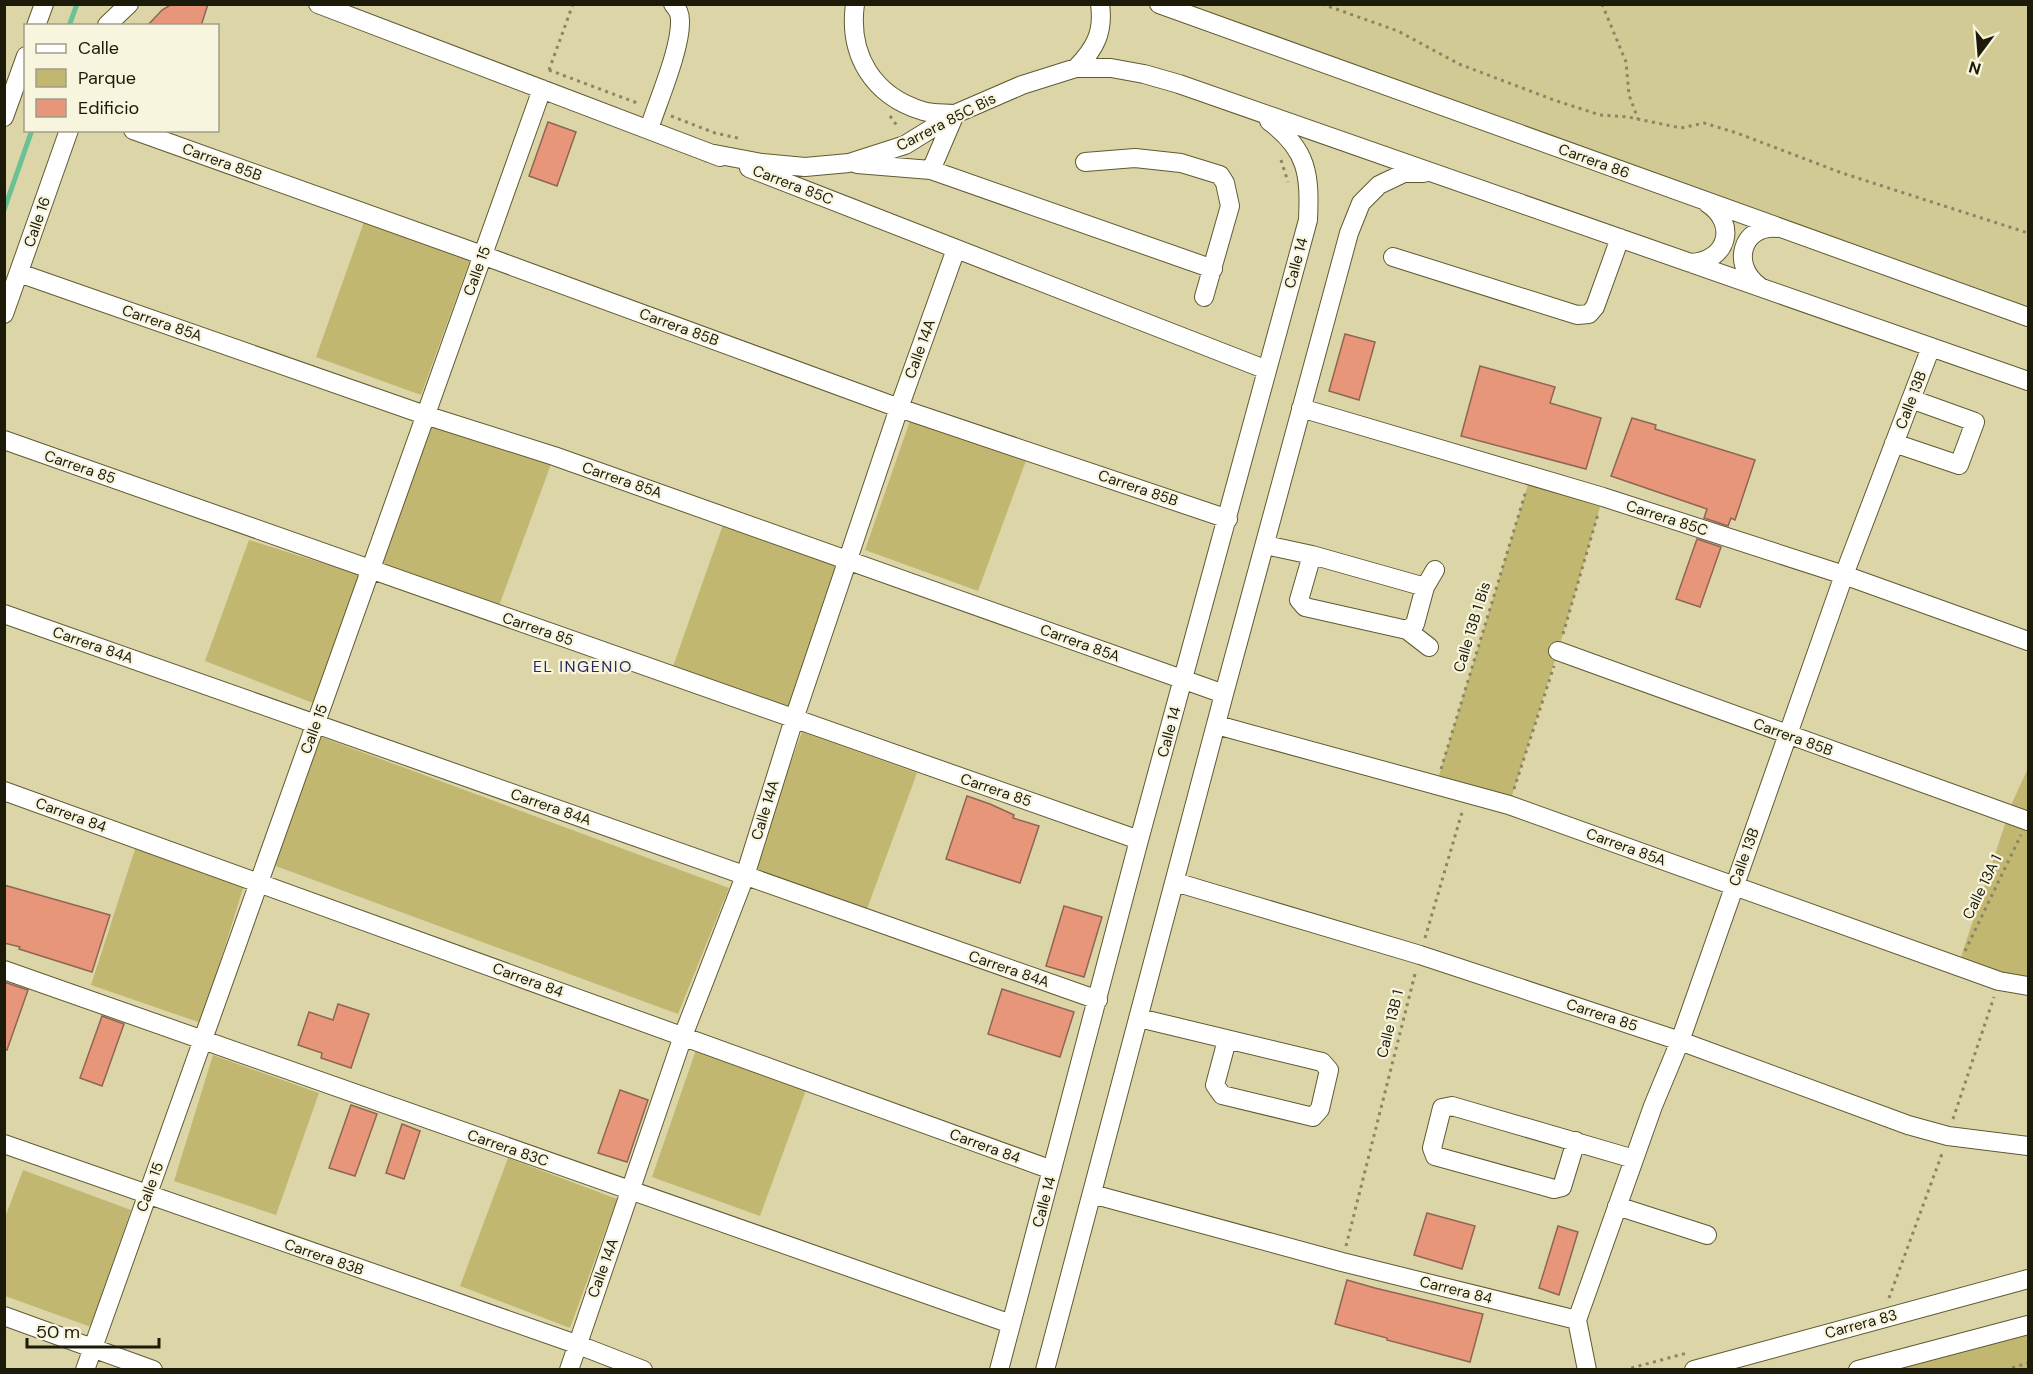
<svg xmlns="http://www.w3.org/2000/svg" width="2033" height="1374" font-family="'DM Sans',sans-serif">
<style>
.built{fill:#d2ca95}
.green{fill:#c2b770}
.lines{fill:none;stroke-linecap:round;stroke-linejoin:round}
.stream{stroke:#69c195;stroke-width:5}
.building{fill:#e89679;stroke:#8f6556;stroke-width:1.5}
.minor-casing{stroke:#605a31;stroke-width:20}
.path{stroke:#8a8564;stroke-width:3;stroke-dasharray:3 4.5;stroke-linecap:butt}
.minor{stroke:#fff;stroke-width:18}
.labels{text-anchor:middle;stroke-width:4.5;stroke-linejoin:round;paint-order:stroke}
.street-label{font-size:15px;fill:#1c1a09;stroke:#f8f5df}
.neighbourhood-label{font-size:16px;letter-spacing:1.5px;fill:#2b2963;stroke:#f8f5df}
</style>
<rect width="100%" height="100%" fill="#dcd5a8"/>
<path class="built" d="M1159,5H2028V317Z"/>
<path class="green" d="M364,222L470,260L421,395L316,357Z
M425,415L554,456L496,614L371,569Z
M912,415L1027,458L978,591L865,550Z
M1531,475L1603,497L1558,651L1509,805L1436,785Z
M726,516L849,560L794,719L670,675Z
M249,540L360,575L313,703L205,661Z
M802,732L917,773L867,909L752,868Z
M316,735L729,888L678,1014L273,865Z
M2028,768V986L1958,966L2012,803Z
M137,843L245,882L201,1023L91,985Z
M697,1047L806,1090L760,1216L652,1177Z
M213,1055L319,1093L276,1215L174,1181Z
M508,1158L617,1199L570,1328L460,1286Z
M23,1170L131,1210L91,1327L5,1296L4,1220Z
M2028,1325V1369L1858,1370Z"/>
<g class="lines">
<path class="stream" d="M69,26L77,4
M4,210L32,130"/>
</g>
<path class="building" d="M172,4H208L201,26H147L162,10Z
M548,122L576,132L557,186L529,176Z
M1345,334L1375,342L1359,400L1329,391Z
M1480,366L1555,387L1550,403L1601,418L1586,469L1461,436Z
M1632,418L1656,425L1655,429L1755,460L1735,520L1731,518L1728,526L1704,518L1707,509L1611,476Z
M1697,539L1721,547L1700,607L1676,599Z
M967,796L990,804L1014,815L1013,818L1039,826L1020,883L946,859Z
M4,885L110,915L92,972L19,949L20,947L4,943Z
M1064,906L1102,917L1084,977L1046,966Z
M4,982L28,990L7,1050H4Z
M1002,989L1074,1012L1060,1057L988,1034Z
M338,1004L369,1014L351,1068L321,1058L322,1053L298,1045L309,1012L333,1020Z
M102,1016L124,1024L102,1086L80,1078Z
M620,1090L648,1100L627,1162L598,1153Z
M351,1105L377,1114L355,1176L329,1168Z
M402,1124L420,1131L404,1179L386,1173Z
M1427,1213L1475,1226L1462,1269L1414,1255Z
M1558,1226L1578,1232L1559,1295L1539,1288Z
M1347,1280L1375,1288L1483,1314L1470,1362L1387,1340V1338L1335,1324Z"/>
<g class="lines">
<g class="minor-casing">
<path id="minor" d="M318,4L720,157
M855,4C848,55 873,96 923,111C932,114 945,113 955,114
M1159,4L2028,317
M107,25L129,4
M36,26L44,4
M1076,68C1095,49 1104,32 1100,4
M4,117L26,56
M649,129C658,101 681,48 680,21C680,13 678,10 673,4
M133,130L482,255L899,408L1228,519
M709,153L762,163L805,167L849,163L905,145L955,114L1022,85L1076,68H1111L1144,74L1179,84L2028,381
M1085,162L1135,158L1181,163L1220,175L1225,183L1230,206L1204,297
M857,164L931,170L1213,269
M749,168L1267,370
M931,170L955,114
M1393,257L1577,315L1589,314L1595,307L1620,238
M1691,263C1728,261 1738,223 1707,203
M19,273L425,415L554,456L1224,694
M1759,286C1731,266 1741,225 1777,228
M4,314L69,130
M1301,408L1603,497L1844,575L2028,641
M4,440L1139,840
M1894,443L1959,465L1975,422L1911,399
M1265,545L1312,555L1425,587
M1312,555L1299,600L1305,607L1407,630L1429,647
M4,614L1098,1000
M1407,630L1415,624L1425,587L1435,570
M1558,651L2028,821
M1217,725L1509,805L1999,981L2028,986
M4,791L1052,1170
M1175,882L1420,955L1680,1041L1908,1125L1948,1136L2028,1146
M4,970L1011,1324
M1139,1018L1322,1062L1329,1070L1320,1109L1313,1117L1222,1095L1215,1085L1227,1040
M1576,1141L1562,1187L1554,1189L1435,1156L1432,1148L1442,1108L1452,1106L1634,1159
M4,1144L576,1344L643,1370
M1092,1194L1342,1262L1577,1320
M1617,1206L1707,1235
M4,1316L153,1370
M85,1370L542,89
M569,1370L683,1036L745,876L794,719L899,408L956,249
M999,1370L1139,840L1308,220C1310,175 1308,150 1269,121
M1045,1370L1224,694L1349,233L1361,203L1379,185L1404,173H1424
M1587,1370L1577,1320L1653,1106L1680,1041L1844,575L1931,347
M1694,1370L2028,1279
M1858,1370L2028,1325"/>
</g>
<path class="path" d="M1322,4L1398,31L1459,64L1554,100L1600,115L1628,117L1681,128L1704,123L1737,133L1842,173L2028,233
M1602,4L1626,62L1629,95L1638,119
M549,70L640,104
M549,70L573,4
M671,116L715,133L742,139
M890,116L898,127
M1281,160L1288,182
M1563,634L1598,514
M1441,769L1526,491
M1514,789L1554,666
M1425,938L1463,809
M1965,951L2021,835
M1953,1119L1994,997
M1346,1246L1416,970
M1889,1298L1943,1151
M1624,1370L1687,1353
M2005,1370L2028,1363"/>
<use href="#minor" class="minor"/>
</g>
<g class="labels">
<g class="street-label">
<text transform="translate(946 122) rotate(-27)" y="5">Carrera 85C Bis</text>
<text transform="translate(1594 161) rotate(20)" y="5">Carrera 86</text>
<text transform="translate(222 162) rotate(20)" y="5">Carrera 85B</text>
<text transform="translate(793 185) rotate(21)" y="5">Carrera 85C</text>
<text transform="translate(37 222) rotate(-71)" y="5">Calle 16</text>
<text transform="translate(1296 263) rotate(-75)" y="5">Calle 14</text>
<text transform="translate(477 271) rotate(-70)" y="5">Calle 15</text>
<text transform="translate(162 323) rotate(19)" y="5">Carrera 85A</text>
<text transform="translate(679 327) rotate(20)" y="5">Carrera 85B</text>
<text transform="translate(920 349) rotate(-70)" y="5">Calle 14A</text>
<text transform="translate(1911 400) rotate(-69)" y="5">Calle 13B</text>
<text transform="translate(80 467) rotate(19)" y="5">Carrera 85</text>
<text transform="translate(622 480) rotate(19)" y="5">Carrera 85A</text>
<text transform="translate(1138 488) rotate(19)" y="5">Carrera 85B</text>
<text transform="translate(1667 518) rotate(18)" y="5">Carrera 85C</text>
<text transform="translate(1472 627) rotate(-73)" y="5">Calle 13B 1 Bis</text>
<text transform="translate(538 629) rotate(19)" y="5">Carrera 85</text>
<text transform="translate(1080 643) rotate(20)" y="5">Carrera 85A</text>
<text transform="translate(93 645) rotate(19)" y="5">Carrera 84A</text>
<text transform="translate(314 729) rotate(-70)" y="5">Calle 15</text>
<text transform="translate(1169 732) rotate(-75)" y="5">Calle 14</text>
<text transform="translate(1793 737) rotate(20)" y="5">Carrera 85B</text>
<text transform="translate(996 790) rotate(19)" y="5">Carrera 85</text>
<text transform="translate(551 807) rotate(19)" y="5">Carrera 84A</text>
<text transform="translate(765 810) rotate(-73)" y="5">Calle 14A</text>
<text transform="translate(71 815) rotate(20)" y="5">Carrera 84</text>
<text transform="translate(1626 847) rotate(20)" y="5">Carrera 85A</text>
<text transform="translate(1744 857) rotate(-70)" y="5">Calle 13B</text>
<text transform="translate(1982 887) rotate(-64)" y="5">Calle 13A 1</text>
<text transform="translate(1009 969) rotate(19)" y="5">Carrera 84A</text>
<text transform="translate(528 980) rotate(20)" y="5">Carrera 84</text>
<text transform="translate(1602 1015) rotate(18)" y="5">Carrera 85</text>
<text transform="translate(1390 1024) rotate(-76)" y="5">Calle 13B 1</text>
<text transform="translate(985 1146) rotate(20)" y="5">Carrera 84</text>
<text transform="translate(508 1148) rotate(19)" y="5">Carrera 83C</text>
<text transform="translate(150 1187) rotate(-70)" y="5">Calle 15</text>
<text transform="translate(1044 1202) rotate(-75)" y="5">Calle 14</text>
<text transform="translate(324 1257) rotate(19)" y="5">Carrera 83B</text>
<text transform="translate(603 1268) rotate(-70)" y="5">Calle 14A</text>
<text transform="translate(1456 1290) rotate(14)" y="5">Carrera 84</text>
<text transform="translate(1861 1324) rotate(-15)" y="5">Carrera 83</text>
</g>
<g class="neighbourhood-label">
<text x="583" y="672">EL INGENIO</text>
</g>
</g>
<rect width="2033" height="1374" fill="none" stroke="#1c1a09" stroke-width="12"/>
<rect x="24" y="24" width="195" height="108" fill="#f8f5df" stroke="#a09d89" stroke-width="1.5"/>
<rect x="36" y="44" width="30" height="9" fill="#ffffff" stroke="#a09d89" stroke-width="1.5"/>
<text x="78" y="54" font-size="18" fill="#1c1a09">Calle</text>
<rect x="36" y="69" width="30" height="18" fill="#c2b770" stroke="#a09d89" stroke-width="1.5"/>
<text x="78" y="84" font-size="18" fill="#1c1a09">Parque</text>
<rect x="36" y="99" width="30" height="18" fill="#e89679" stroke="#a09d89" stroke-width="1.5"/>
<text x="78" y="114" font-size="18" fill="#1c1a09">Edificio</text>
<g transform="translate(1979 54) rotate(196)" stroke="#f8f5df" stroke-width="4.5" paint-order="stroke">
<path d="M0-4.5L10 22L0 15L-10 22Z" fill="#1c1a09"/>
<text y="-9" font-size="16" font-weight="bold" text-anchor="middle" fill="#1c1a09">N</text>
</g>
<path d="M27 1338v9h132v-9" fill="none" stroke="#1c1a09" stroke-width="3"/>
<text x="36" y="1338" font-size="18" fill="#1c1a09" stroke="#f8f5df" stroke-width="4.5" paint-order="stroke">50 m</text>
</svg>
